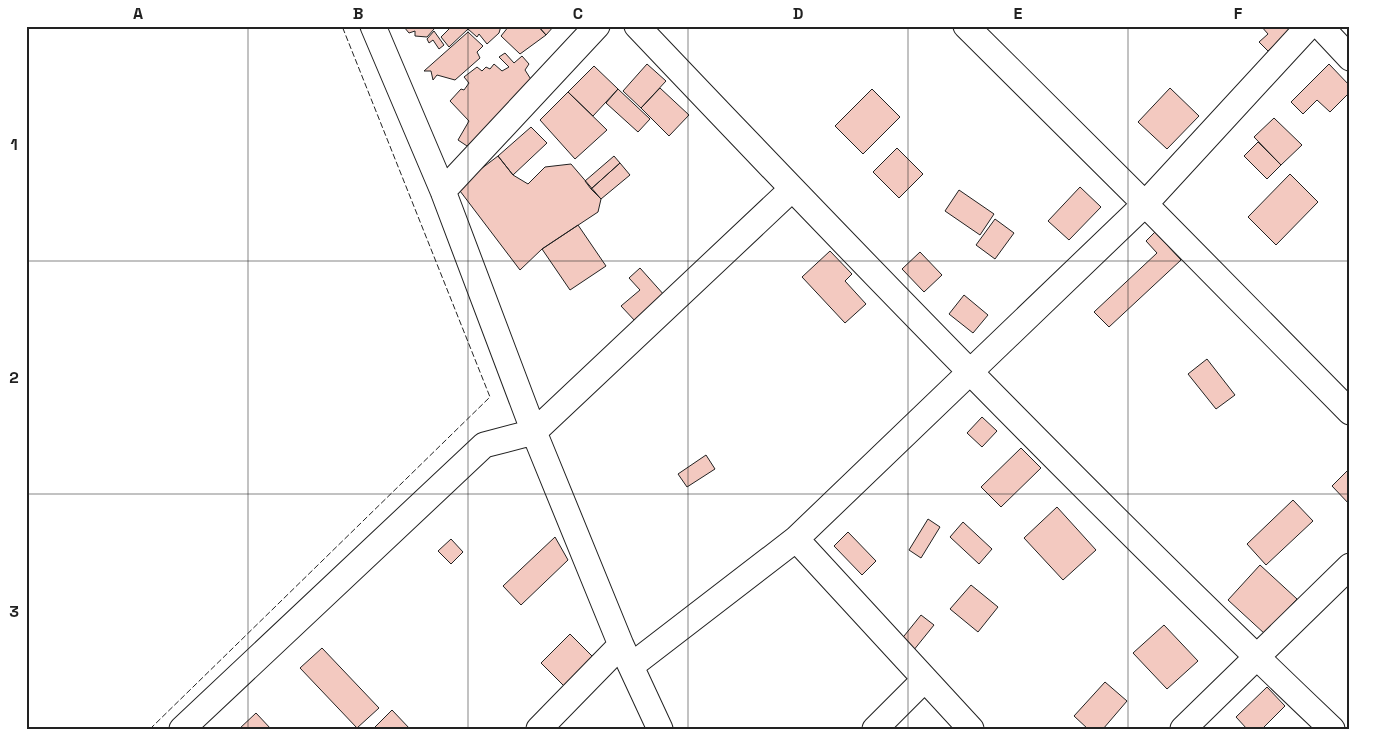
<svg xmlns="http://www.w3.org/2000/svg" width="1376" height="755" font-family="'Space Grotesk',sans-serif">
<style>
.building{fill:#f3c9c0;stroke:#222}
.lines{fill:none;stroke-linecap:round;stroke-linejoin:round}
.minor-casing{stroke:#222;stroke-width:27}
.minor{stroke:#fff;stroke-width:25}
.fence{stroke:#222;stroke-width:1;stroke-dasharray:6 2.5;stroke-linecap:butt}
.grid{fill:none;stroke:#222;stroke-width:1;stroke-opacity:0.55}
.neatline{fill:none;stroke:#222;stroke-width:2}
.grid-label{font-size:16px;text-anchor:middle;font-weight:bold;fill:#222}
</style>
<rect width="100%" height="100%" fill="#fff"/>
<path class="building" d="M400,26H432L434,29L427,37L415,36V31L409,33L404,27Z
M452,26H466L468,29L449,47L441,37Z
M470,26H501L499,33L487,44L479,34L477,37L468,29Z
M509,26H538L546,35L520,54L501,36Z
M538,26H554L546,35Z
M1261,26H1290L1292,28L1268,51L1259,42L1268,34Z
M434,31L444,45L439,49L433,40L429,43L427,39Z
M468,32L483,46L477,52L480,58L455,80L437,75L433,80L431,71H424Z
M505,53L514,63L522,56L529,64L525,70L532,81L467,146L458,140L469,121L450,101L461,89L464,90L469,83L464,77L477,67L482,71L486,67L490,69L494,64L502,71L509,67L499,57Z
M647,64L666,81L641,108L623,91Z
M1329,64L1350,86V92L1330,112L1317,100L1303,114L1291,102Z
M594,66L618,89L593,116L568,92Z
M660,88L689,115L669,136L641,108Z
M1170,88L1199,116L1167,149L1138,122Z
M618,89L650,119L638,132L606,103Z
M872,89L900,117L863,154L835,126Z
M568,92L607,130L575,159L540,120Z
M1274,118L1302,145L1281,165L1254,137Z
M531,127L547,143L513,175L498,156Z
M1258,142L1281,165L1267,179L1244,156Z
M897,148L923,174L899,198L873,172Z
M498,156L513,175L528,184L545,167L571,164L601,199L598,212L542,249L520,270L457,187Z
M614,156L620,163L591,189L585,181Z
M620,163L630,175L601,199L591,189Z
M1290,174L1318,202L1276,245L1248,217Z
M1080,187L1101,207L1069,240L1048,221Z
M959,190L994,214L980,235L945,211Z
M995,219L1014,233L995,259L976,245Z
M578,225L606,266L570,290L542,249Z
M1155,232L1181,260L1109,327L1094,312L1157,253L1146,241Z
M830,251L852,274L845,281L866,304L845,323L802,277Z
M920,252L942,275L924,292L902,269Z
M640,268L665,296L636,322L621,306L640,290L629,278Z
M964,295L988,315L973,333L949,314Z
M1207,359L1235,395L1216,409L1188,374Z
M982,417L997,431L982,447L967,433Z
M1021,448L1041,468L1001,507L981,487Z
M706,455L715,469L687,487L678,474Z
M1350,468V505L1332,486Z
M1293,500L1313,521L1266,565L1247,544Z
M1057,507L1096,550L1063,580L1024,538Z
M928,519L940,527L921,558L909,550Z
M963,522L992,549L979,564L950,537Z
M848,532L876,561L862,575L834,546Z
M555,537L568,560L521,605L503,586Z
M451,539L463,552L451,564L438,551Z
M1260,565L1297,599L1265,634L1228,600Z
M971,585L998,607L978,632L950,609Z
M921,615L934,625L913,651L900,641Z
M1164,625L1198,661L1167,689L1133,653Z
M570,634L593,657L564,686L541,663Z
M322,648L379,708L357,728L300,668Z
M1105,682L1127,701L1103,729H1088L1074,716Z
M1267,687L1285,706L1262,729H1247L1236,717Z
M392,710L410,729H373Z
M256,713L271,729H239Z"/>
<g class="lines">
<g class="minor-casing">
<path id="minor" d="M373,26L443,191L534,432L621,645L660,729
M637,26C864,265 1093,502 1332,729
M966,26L1145,204L1350,412
M1320,26L1350,58
M443,191L597,26
M796,539L971,729
M631,666L796,539L1145,204L1309,26
M182,729L484,445L534,432L792,189
M539,729L621,645
M875,729L924,680
M1183,729L1350,566"/>
</g>
<use href="#minor" class="minor"/>
<path class="fence" d="M150,729L490,397L342,26"/>
</g>
<path class="grid" d="M248,26V729M468,26V729M688,26V729M908,26V729M1128,26V729M26,261H1350M26,494H1350"/>
<rect width="1376" height="755" fill="none" stroke="#ffffff" stroke-width="55"/>
<rect x="28" y="28" width="1320" height="700" class="neatline"/>
<g class="grid-label">
<text x="138" y="19">A</text>
<text x="358" y="19">B</text>
<text x="578" y="19">C</text>
<text x="798" y="19">D</text>
<text x="1018" y="19">E</text>
<text x="1238" y="19">F</text>
<text x="14" y="150">1</text>
<text x="14" y="383">2</text>
<text x="14" y="617">3</text>
</g>
</svg>
